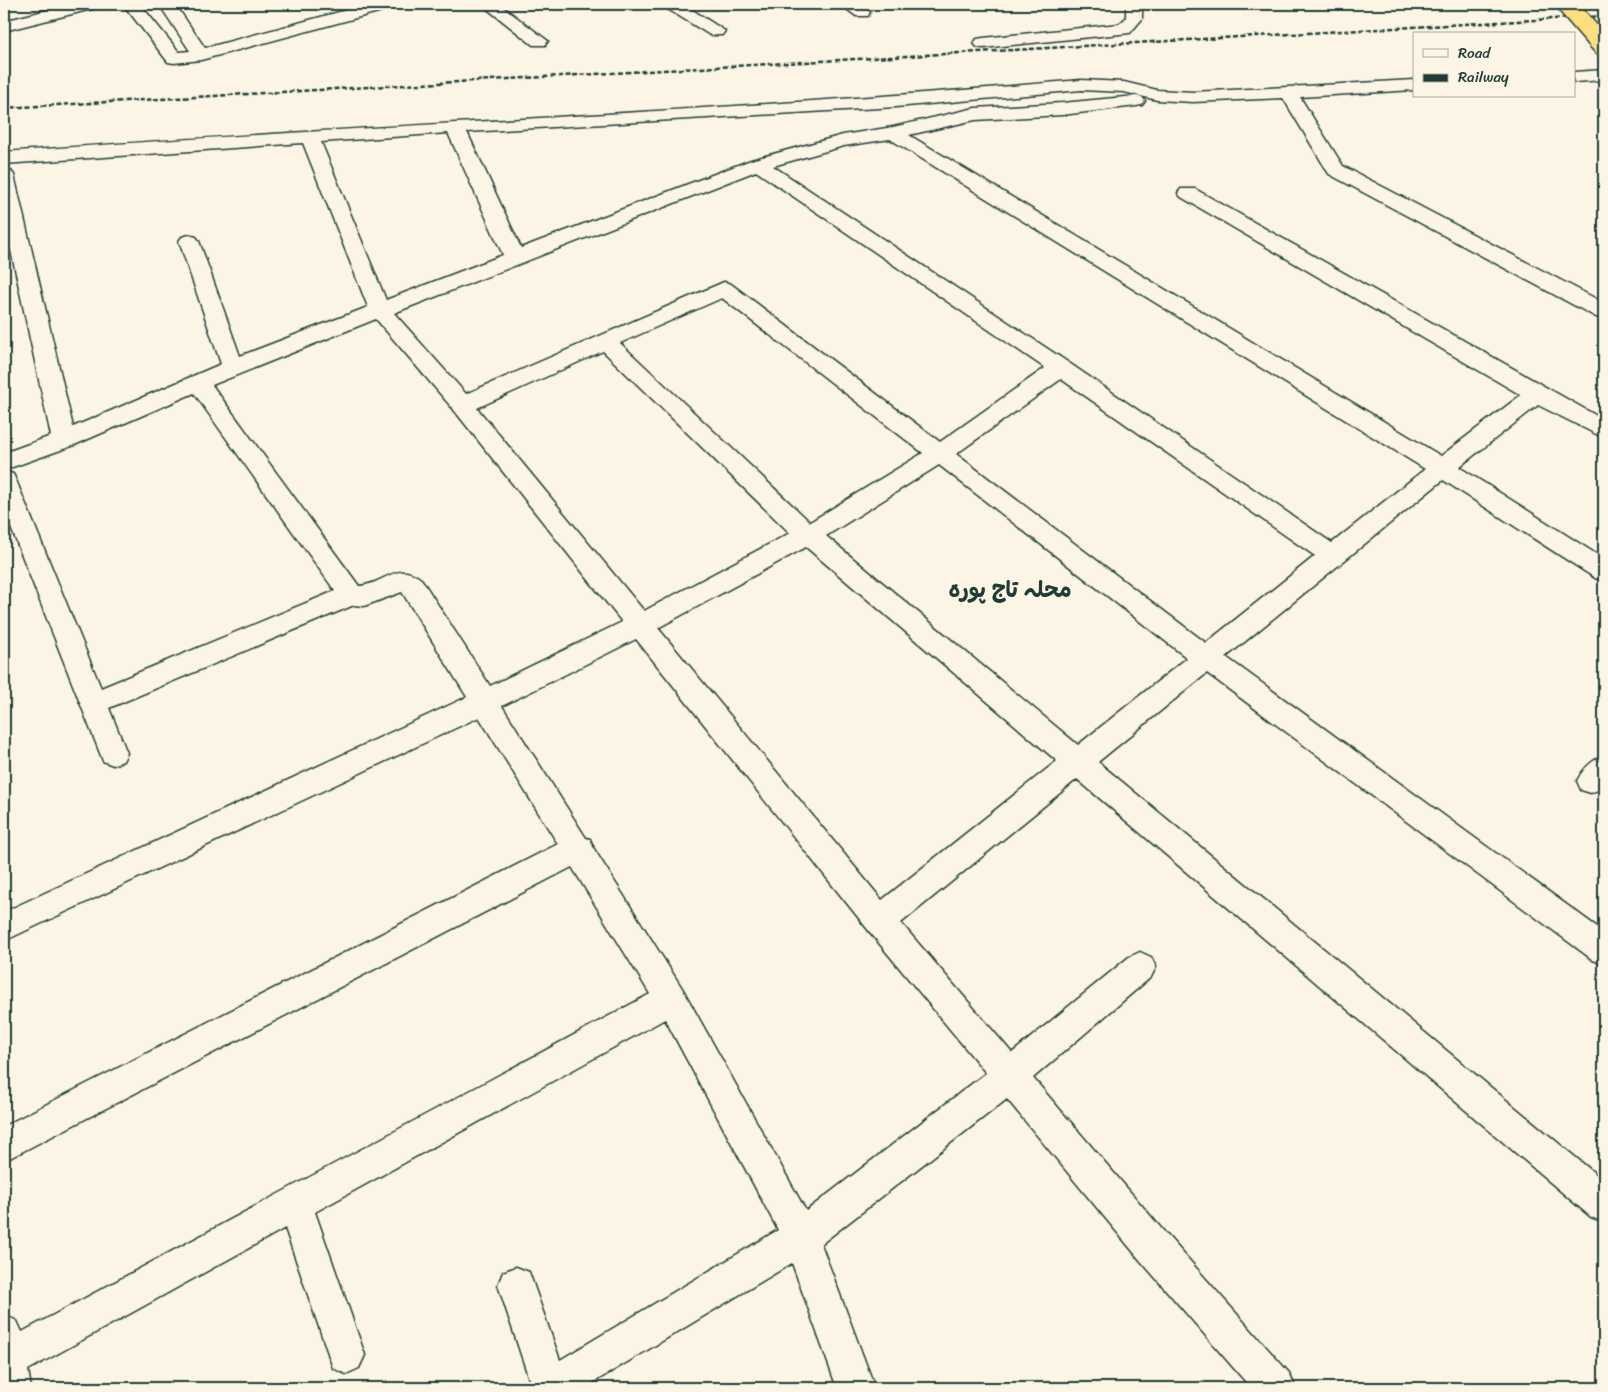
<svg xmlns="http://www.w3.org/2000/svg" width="1608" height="1392" font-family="Sriracha,'Playpen Sans Arabic',sans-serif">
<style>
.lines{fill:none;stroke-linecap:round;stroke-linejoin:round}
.minor-casing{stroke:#1f3d34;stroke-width:3}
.minor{fill:#fcf5e5;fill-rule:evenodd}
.rail{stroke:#1f3d34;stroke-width:2.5;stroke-dasharray:5 2.5;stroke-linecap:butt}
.highway-bridge-casing{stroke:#1f3d34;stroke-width:22;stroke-linecap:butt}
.highway-bridge{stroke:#fddf80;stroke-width:19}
.labels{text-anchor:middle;stroke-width:5;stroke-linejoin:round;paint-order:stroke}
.district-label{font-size:22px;font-weight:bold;fill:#1f3d34;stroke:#fcf5e5}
</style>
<rect width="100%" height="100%" fill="#fcf5e5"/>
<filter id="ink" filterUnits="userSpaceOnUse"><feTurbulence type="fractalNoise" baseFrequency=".02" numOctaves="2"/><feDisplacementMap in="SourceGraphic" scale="10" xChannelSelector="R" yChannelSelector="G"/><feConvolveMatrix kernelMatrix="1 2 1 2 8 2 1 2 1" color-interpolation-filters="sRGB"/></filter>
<g filter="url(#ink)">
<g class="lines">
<g class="minor-casing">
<path id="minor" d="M71,4H98L96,8L4,31V21Z
M123,4H140L179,52L190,51L159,4H175L205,48L369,4H395L393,8L201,60L174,63L168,62Z
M481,4H499L548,41L545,45H533Z
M664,4H683L725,31L722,35H710L666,8Z
M840,4H860L870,12L868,16H856Z
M1126,4H1142V19L1130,33L983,48L977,47L974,43L977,39L983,38L1119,24L1126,18Z
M1604,70V80L1574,82V72Z
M1081,80L1124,82L1157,90L1193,92L1414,80V90L1300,97L1343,166L1604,303V319L1596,317L1329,174L1283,98L1193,102L1157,100L1124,92L1081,90L896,107L467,132L521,248L751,160L843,135L893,127L975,108L1062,103L1136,96L1142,97L1145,101L1142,105L1136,106L1062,115L975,120L909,135L1441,456L1521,395L1181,197L1178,193L1181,189H1195L1604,420V438L1538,405L1459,467L1604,559V581L1595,578L1443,480L1226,657L1604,932V964L1593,960L1207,673L1098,762L1604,1181V1222L1591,1217L1077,779L901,923L1012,1053L1129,957L1140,952L1151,957L1156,967L1151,977L1033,1078L1166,1234L1290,1374L1295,1388H1251L1140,1260L1007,1099L821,1244L875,1388H837L792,1263L584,1388H530L531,1385L498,1285L503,1272L516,1267L529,1272L560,1360L778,1230L665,1019L315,1212L365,1355L359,1368L346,1374L333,1368L285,1228L28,1370L31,1388H4V1315L17,1321L22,1332L650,994L572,867L4,1161V1126L558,844L479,717L4,941V912L467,697L402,592L364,606L354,605L109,708L127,753L123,761L113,765L103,761L4,510V471L13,474L16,480L101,688L335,591L194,393L72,446L4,470V453L51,436L4,218V169L11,171L14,175L73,427L221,364L179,241L182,237L189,235L196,237L199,241L240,356L368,307L303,143L4,164V152C363,125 723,112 1081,80ZM448,133L503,255L386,300L321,142ZM890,139L1425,469L1332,543L1069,363L773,166L844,146ZM756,171L1045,368L940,442L731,284L724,282L466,394L394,313ZM722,298L923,453L810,522L620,343ZM376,319L454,410L622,622L490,686L422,580C397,559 385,585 359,586L212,385ZM603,351L790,533L644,611L477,408ZM1061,379L1315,556L1206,643L956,454ZM939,465L1187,658L1078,745L826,536ZM806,547L1057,761L882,900L658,628ZM636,639L869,931L986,1073L806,1211L682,988L594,849L590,839L586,838L502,706Z
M1604,756V787L1591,793L1581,790L1577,781C1583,769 1591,760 1604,756Z"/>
</g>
<use href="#minor" class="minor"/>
<path class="rail" d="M4,108L1604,16"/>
<g class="highway-bridge-casing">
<path id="highway-bridge" d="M1566,4L1604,48"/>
</g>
<use href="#highway-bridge" class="highway-bridge"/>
</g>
</g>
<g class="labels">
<g class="district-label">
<text x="1010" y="597">محلہ تاج پورہ</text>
</g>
</g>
<rect width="1608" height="1392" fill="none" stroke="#fcf5e5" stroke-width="20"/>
<rect x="10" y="10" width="1588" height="1372" fill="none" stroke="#1f3d34" stroke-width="2" filter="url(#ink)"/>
<rect x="1413" y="32" width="162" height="65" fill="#fcf5e5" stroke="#a4ab9e"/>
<rect x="1423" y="49" width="25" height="8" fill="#fcf5e5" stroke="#a4ab9e"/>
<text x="1458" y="58" font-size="15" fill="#1f3d34">Road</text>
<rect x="1423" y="74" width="25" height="8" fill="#1f3d34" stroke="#a4ab9e"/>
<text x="1458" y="82" font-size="15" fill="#1f3d34">Railway</text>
</svg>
